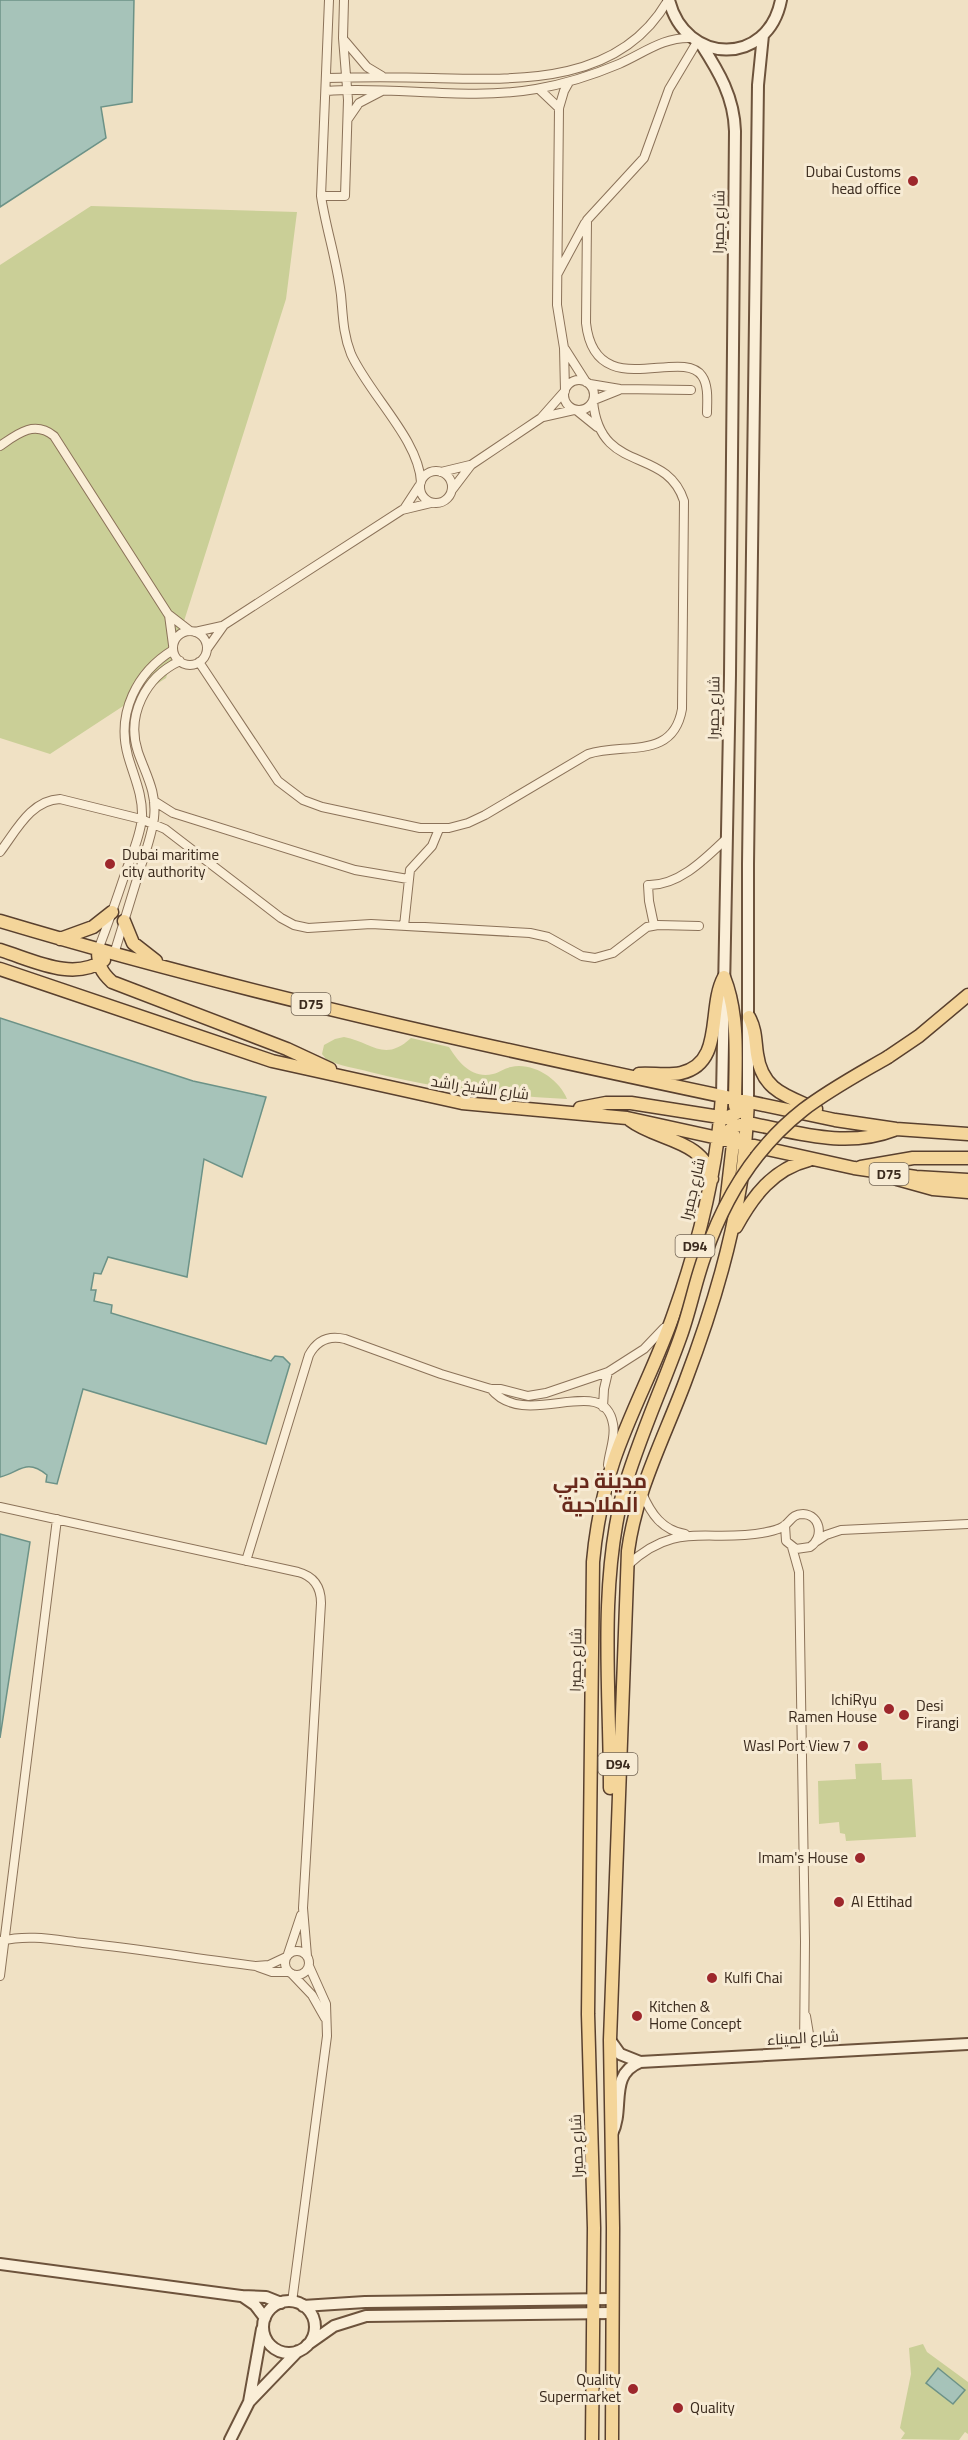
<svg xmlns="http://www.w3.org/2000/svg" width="968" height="2440" font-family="Georgia,Cairo,serif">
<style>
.green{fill:#cacf97}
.water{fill:#a6c3b9;stroke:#6c9287;stroke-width:1.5}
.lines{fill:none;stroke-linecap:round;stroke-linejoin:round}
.street-casing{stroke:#8b7259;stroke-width:10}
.secondary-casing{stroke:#6d533c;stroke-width:14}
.primary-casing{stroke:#59402e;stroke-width:15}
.street{stroke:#faeed7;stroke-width:8}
.secondary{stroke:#faeed7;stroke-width:10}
.primary{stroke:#f4d59a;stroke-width:12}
.primary-bridge-casing{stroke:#59402e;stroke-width:15;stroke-linecap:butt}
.primary-bridge{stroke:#f4d59a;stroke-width:12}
.poi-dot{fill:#9d272c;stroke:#f7ebd4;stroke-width:2}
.labels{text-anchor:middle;stroke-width:6;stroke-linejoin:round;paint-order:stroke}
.shield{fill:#f7ebd4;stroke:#736555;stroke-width:1.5}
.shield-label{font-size:14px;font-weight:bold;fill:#3b2b1e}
.poi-label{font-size:15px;fill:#3b2b1e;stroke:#f7ebd4;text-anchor:start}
.street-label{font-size:15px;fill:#3b2b1e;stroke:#f7ebd4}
.district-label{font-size:21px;font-weight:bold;fill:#69291b;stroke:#f7ebd4}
</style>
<rect width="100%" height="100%" fill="#f0e1c4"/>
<path class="green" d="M91,206L297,212L286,299L166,678L50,754L0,738V265Z
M344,1037C372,1042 384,1063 411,1038L449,1047C459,1063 472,1079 493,1074C499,1073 504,1068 511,1067C533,1062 559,1079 567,1099C500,1095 436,1089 370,1072C356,1068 339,1066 326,1059L322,1054L324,1045L335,1039Z
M881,1763L882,1780L912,1779L916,1837L846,1841L845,1834L840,1833L839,1822L819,1824L818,1781L856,1779L855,1764Z
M923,2344L927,2352L968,2382V2434L965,2432L959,2440L901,2439L905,2433L900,2428L911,2374L909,2348Z"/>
<path class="water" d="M0,0H134L132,102L101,107L106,138L0,207Z
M0,1018L193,1081L266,1097L242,1177L204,1159L187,1277L108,1257L101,1274L94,1273L91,1290H96L94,1301L112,1305L111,1313L271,1361L275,1356L283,1357L290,1364L266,1444L83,1389L57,1484L46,1482L47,1475C26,1458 20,1472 0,1477Z
M0,1534L30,1542L0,1738Z
M938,2368L965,2390L953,2404L926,2383Z"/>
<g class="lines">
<g class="street-casing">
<path id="street" d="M329,0L321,196C326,229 337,261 341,295C343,316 343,334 351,354C369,394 419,440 421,482
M345,41L367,67L382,76
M697,42L669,89L644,158L587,220L586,323C595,405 682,346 702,376C709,386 707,402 707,413
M327,78C362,77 398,77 433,78C518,80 620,85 668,0
M539,89L559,108
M327,91C396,86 467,101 536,89C565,84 593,75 619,64C644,53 663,37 691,38
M348,119L359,103L382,91
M321,196H345L348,100L343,38L344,0
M558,273L585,223
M565,349L586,382
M564 395a15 15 0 1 1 30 0a15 15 0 1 1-30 0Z
M590,384L620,389L691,390
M565,391L564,348L557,305L559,108L564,91L569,82
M594,400L619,390
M576,410L597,427
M543,417L574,410
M0,446C17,434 34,420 54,436L168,614L190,631
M420 487a16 16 0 1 1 32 0a16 16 0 1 1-32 0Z
M441,472L470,465
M452,490L471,465L541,418L564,392
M404,509L419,486
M169,615L173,645
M173 648a17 17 0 1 1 34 0a17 17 0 1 1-34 0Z
M195,632L222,626
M207,649L224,625L402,510L431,503
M199,662L278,781L303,800L322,807L420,828H449L468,823L485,815L588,754C624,742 673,761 682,709L684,501C666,445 600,476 593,401
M154,801L173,813L355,870L408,879
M0,852C16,831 31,800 60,799L141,819L165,829L281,918L294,925L308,928L371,924L530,933L548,937L582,956L595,958L613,953L647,927L658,925L699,926
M654,925L649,901L648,885C679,886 706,858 727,838
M404,926L410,870L432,846L439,829
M98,950C108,924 117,898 126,871C132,854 140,837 142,818C143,795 134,777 128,756C116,713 137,672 173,650
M114,954C123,925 132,896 141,866C146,851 152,834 154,818C157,792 146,775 138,752C126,716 145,677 180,661
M491,1389C526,1432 604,1371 613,1424C616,1437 609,1452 608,1465
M603,1407L604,1389L608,1372
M642,1493C651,1514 662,1530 685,1534
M0,1507L298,1572C313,1576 321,1586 321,1603L303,1908L307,1956
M817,1541L826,1535L841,1530L968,1524
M792,1547L799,1572L805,1941L804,2053
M246,1561L309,1355C317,1340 329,1335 345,1339L441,1374L491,1389H501L528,1396L546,1393L608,1372L644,1349L664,1328
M628,1565C677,1519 710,1544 767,1532C772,1531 780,1529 784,1526C791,1521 792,1514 803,1514C821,1515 824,1538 810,1547L796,1549L786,1541L785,1525
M1,1941C29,1934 56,1940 83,1943C141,1949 199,1959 256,1966L269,1965L286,1957
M285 1963a12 12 0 1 1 24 0a12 12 0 1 1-24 0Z
M288,1954L301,1915
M258,1967L272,1972H289
M292,1974L312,1995L325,2018
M0,1976L57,1519
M806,2016L812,2052
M292,2302L327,2036L326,2004L309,1966"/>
</g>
<g class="secondary-casing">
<path id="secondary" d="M669,0C685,65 768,67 781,0
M701,44C719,72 734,97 735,131L730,675L722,1096
M748,1102V864L758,85L763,35
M610,2040L620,2054L640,2062L968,2044
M612,2134C625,2108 608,2075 640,2062
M0,2264L241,2296L266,2297L281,2303
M242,2296L255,2305L265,2318
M263 2327a26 26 0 1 1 52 0a26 26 0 1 1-52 0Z
M303,2306L365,2302L612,2299
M307,2345L334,2326L366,2316L612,2313
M249,2402L262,2329
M230,2440L249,2402L298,2351"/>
</g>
<g class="primary-casing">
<path id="primary" d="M0,921C274,1003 555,1061 835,1120L896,1129L968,1134
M124,921L133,943L156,961
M60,939L93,927L112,912
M0,950C33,960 73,982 104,960
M98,950C98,965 101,972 112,982L287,1049L330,1069
M0,969L272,1061L462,1103L627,1118L854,1168L916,1177L968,1180
M724,977C740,1017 735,1063 735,1106
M749,1017C756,1030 755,1041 757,1054C762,1091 787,1096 816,1109
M888,1057L919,1036L968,995
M639,1074C652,1073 668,1076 681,1073C725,1063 707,1008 724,977
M580,1108L606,1103H631L726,1118L741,1111L748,1102
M630,1120C657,1141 704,1139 712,1179
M719,1139L733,1127L747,1123C796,1132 845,1149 894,1130
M861,1167L913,1158H968
M897,1179L933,1189L968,1192
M726,1204L734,1135
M736,1227C753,1196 773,1169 809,1160
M610,1788C610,1691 599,1591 622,1496
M592,2440L594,2228L588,2014L593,1562C596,1528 603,1493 614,1460C631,1410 657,1363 674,1313C699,1243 717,1170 722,1096
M612,2440L613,2228L610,2040L628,1551C636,1491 664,1438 685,1382C707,1324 729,1254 739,1193C745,1163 746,1132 748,1102"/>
</g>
<use href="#street" class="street"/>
<use href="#secondary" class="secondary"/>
<use href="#primary" class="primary"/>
<g class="primary-bridge-casing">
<path id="primary-bridge" d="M622,1496C637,1442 661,1391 680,1338C690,1311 695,1282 705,1255C724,1199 756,1147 803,1110C829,1090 859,1074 888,1057"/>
</g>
<use href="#primary-bridge" class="primary-bridge"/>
</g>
<g class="poi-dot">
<circle cx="913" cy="181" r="6"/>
<circle cx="110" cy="864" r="6"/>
<circle cx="889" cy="1709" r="6"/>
<circle cx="904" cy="1715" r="6"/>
<circle cx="863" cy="1746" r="6"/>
<circle cx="860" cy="1858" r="6"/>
<circle cx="839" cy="1902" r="6"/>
<circle cx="712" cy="1978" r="6"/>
<circle cx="637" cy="2016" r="6"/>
<circle cx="633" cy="2389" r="6"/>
<circle cx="678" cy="2408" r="6"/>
</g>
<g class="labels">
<g class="shield">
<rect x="291.5" y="993" width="39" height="22" rx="4.5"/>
<rect x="869.5" y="1163" width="39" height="22" rx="4.5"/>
<rect x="675.5" y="1235" width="39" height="22" rx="4.5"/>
<rect x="598.5" y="1753" width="39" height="22" rx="4.5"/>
</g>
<g class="shield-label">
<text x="311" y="1009">D75</text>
<text x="889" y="1179">D75</text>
<text x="695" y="1251">D94</text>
<text x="618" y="1769">D94</text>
</g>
<g class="poi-label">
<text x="901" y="177" text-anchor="end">Dubai Customs<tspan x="901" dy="17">head office</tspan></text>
<text x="122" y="860">Dubai maritime<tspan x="122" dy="17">city authority</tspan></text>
<text x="877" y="1705" text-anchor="end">IchiRyu<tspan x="877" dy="17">Ramen House</tspan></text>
<text x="916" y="1711">Desi<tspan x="916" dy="17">Firangi</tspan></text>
<text x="851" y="1751" text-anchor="end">Wasl Port View 7</text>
<text x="848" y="1863" text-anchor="end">Imam's House</text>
<text x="851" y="1907">Al Ettihad</text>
<text x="724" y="1983">Kulfi Chai</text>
<text x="649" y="2012">Kitchen &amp;<tspan x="649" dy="17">Home Concept</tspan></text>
<text x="621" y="2385" text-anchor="end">Quality<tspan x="621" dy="17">Supermarket</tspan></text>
<text x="690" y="2413">Quality</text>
</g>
<g class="street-label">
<text transform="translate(719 222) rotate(-89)" y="5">شارع جميرا</text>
<text transform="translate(714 708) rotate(-89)" y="5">شارع جميرا</text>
<text transform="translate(480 1088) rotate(8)" y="5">شارع الشيخ راشد</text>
<text transform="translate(693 1189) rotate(-77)" y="5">شارع جميرا</text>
<text transform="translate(576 1660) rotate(-89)" y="5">شارع جميرا</text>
<text transform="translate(803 2038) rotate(-3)" y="5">شارع الميناء</text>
<text transform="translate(577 2146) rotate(-92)" y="5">شارع جميرا</text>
</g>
<g class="district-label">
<text x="600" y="1488">مدينة دبي<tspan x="600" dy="24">الملاحية</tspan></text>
</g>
</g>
</svg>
